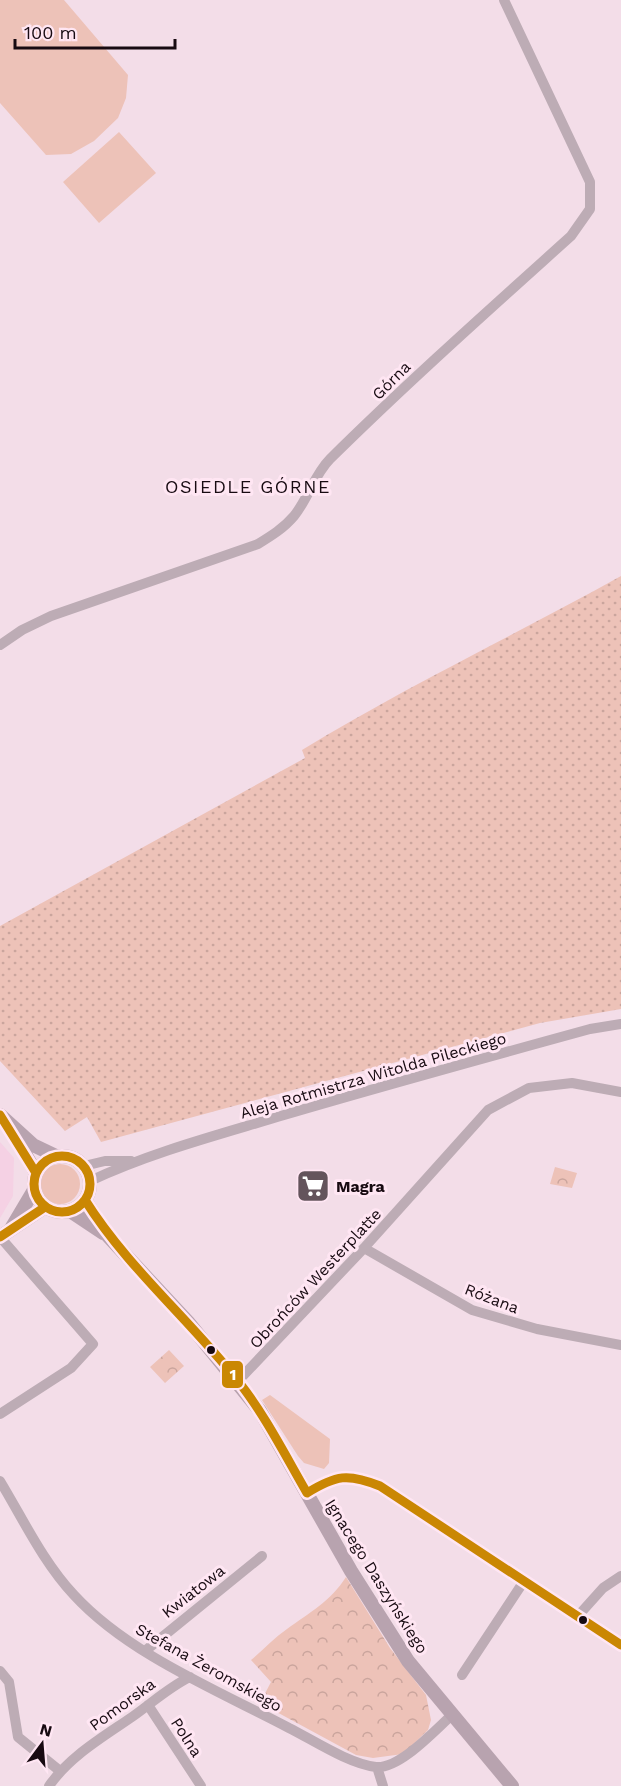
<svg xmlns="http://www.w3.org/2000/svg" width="621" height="1786" font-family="'Work Sans',sans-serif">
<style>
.built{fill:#f5d1e4}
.grass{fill:#edc2b8}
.park{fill:url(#park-crowns)}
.garden{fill:url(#garden-dots)}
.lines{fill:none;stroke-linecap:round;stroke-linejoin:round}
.minor{stroke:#bdacb5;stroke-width:10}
.major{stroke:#b8a3af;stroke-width:14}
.bus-1-casing{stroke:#ffe6f3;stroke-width:14}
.bus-1{stroke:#ca8703;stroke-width:9}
.bus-dot{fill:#170a11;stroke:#ffe6f3;stroke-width:2}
.labels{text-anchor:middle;stroke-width:6;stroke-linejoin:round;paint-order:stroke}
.street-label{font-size:16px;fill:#170a11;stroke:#ffe6f3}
.poi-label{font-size:16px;font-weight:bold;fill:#170a11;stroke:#ffe6f3;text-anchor:start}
.neighbourhood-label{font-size:18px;letter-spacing:1.5px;fill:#170a11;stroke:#ffe6f3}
.line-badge{stroke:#ffe6f3;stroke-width:2}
.badge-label{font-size:16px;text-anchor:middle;font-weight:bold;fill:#fff}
</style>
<defs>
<pattern id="park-crowns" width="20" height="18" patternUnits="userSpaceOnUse" patternTransform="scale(1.5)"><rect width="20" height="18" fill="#edc2b8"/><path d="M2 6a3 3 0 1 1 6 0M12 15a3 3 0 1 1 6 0" fill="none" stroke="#caa59d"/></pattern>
<pattern id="garden-dots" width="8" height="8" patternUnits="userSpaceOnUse" patternTransform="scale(1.5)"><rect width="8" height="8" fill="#edc2b8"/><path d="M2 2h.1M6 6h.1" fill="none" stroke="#caa59d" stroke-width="1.8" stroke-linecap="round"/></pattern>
</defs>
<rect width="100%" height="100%" fill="#f3dde8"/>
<path class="built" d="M0,1142L14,1158L13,1196L0,1218Z"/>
<path class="grass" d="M0,0H64L128,75L126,98L118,118L94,141L71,154L46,155L0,103Z
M119,132L156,173L99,223L63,182Z
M40 1184a20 20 0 1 1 40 0a20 20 0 1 1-40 0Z
M270,1395L330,1439L329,1463L324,1469L304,1463L298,1456L262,1400Z"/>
<path class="park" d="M555,1167L577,1173L572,1188L550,1184Z
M169,1350L184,1366L165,1383L150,1367Z
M346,1577L390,1648L426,1695L431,1720L428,1730L403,1754L373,1758L356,1755L260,1703L271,1682L251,1660C263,1650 274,1638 287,1629C309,1613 331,1601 346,1577Z"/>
<path class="garden" d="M621,576V1009L540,1023L101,1142L87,1117L65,1131L0,1061V926L305,758L302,750C405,687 515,635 621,576Z"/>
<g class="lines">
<path class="minor" d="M0,645L22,630L51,616L258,544C271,536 284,528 294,516C308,499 314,475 330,459C408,382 490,309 571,236L590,209V182L504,0
M84,1166L105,1161H131
M90,1181C152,1152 218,1135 284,1115C386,1085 488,1057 590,1029L621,1024
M364,1248L472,1310L537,1329L621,1345
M238,1381L364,1248L488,1110L529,1088L572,1083L621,1092
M0,1414L71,1368L93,1344L0,1237
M0,1481C23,1519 43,1562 74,1595C128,1654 219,1691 289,1728C313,1740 349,1764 376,1767C400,1769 435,1730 453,1714
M307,1493C337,1474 346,1471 380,1486L621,1645
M577,1617L603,1588L621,1576
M145,1651L262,1556
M0,1671L9,1682L18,1737L60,1771
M462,1675L524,1581
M148,1705L201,1786
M377,1767L383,1786
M49,1786C70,1756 103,1737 132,1717C152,1703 169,1687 190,1677"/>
<path class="major" d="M0,1115L33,1145L56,1156
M12,1131L36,1173
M34 1184a28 28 0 1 1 56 0a28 28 0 1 1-56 0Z
M85,1200L107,1235L188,1322L260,1411L351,1571L408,1661L512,1786
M70,1211L103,1233
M12,1227L34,1190
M0,1237L45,1207"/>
<g class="bus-1-casing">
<path id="bus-1" d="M0,1115L36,1173
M34 1184a28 28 0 1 1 56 0a28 28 0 1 1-56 0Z
M85,1200C127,1267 189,1319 238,1381C265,1415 285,1455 307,1493C336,1475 348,1473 380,1486L621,1645
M0,1237L45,1207"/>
</g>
<use href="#bus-1" class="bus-1"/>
</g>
<defs>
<g id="supermarket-square" transform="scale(1.725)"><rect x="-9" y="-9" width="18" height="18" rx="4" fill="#64545c" stroke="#ffe6f3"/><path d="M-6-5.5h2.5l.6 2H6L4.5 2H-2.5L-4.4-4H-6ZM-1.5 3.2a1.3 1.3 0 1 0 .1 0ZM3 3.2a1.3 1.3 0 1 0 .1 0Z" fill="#fff"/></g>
</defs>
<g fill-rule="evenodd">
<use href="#supermarket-square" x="313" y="1186"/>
</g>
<g class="bus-dot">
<circle cx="211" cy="1350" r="5"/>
<circle cx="583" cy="1620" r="5"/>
</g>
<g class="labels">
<g class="street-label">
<text transform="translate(391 380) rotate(-45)" y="6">Górna</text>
<text transform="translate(373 1075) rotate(-16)" y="6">Aleja Rotmistrza Witolda Pileckiego</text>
<text transform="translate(315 1278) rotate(-47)" y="6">Obrońców Westerplatte</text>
<text transform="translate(492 1298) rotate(21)" y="6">Różana</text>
<text transform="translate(377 1576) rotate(58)" y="6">Ignacego Daszyńskiego</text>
<text transform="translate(193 1591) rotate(-38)" y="6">Kwiatowa</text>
<text transform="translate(209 1667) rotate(29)" y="6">Stefana Żeromskiego</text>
<text transform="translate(122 1704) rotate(-36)" y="6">Pomorska</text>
<text transform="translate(187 1737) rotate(57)" y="6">Polna</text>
</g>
<g class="poi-label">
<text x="336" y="1192">Magra</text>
</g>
<g class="neighbourhood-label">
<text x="248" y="493">OSIEDLE GÓRNE</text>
</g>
</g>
<rect class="line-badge" x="221" y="1360" width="23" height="29" rx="6" fill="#ca8703"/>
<g class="badge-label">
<text x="233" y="1380">1</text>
</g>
<g transform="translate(42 1744) rotate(16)" stroke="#ffe6f3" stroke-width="4.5" paint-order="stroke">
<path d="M0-4.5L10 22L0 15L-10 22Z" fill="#170a11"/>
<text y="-9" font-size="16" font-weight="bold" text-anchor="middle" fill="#170a11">N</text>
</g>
<path d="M15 39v9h160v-9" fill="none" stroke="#170a11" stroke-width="3"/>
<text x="24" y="39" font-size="18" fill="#170a11" stroke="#ffe6f3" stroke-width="4.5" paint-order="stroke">100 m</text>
</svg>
